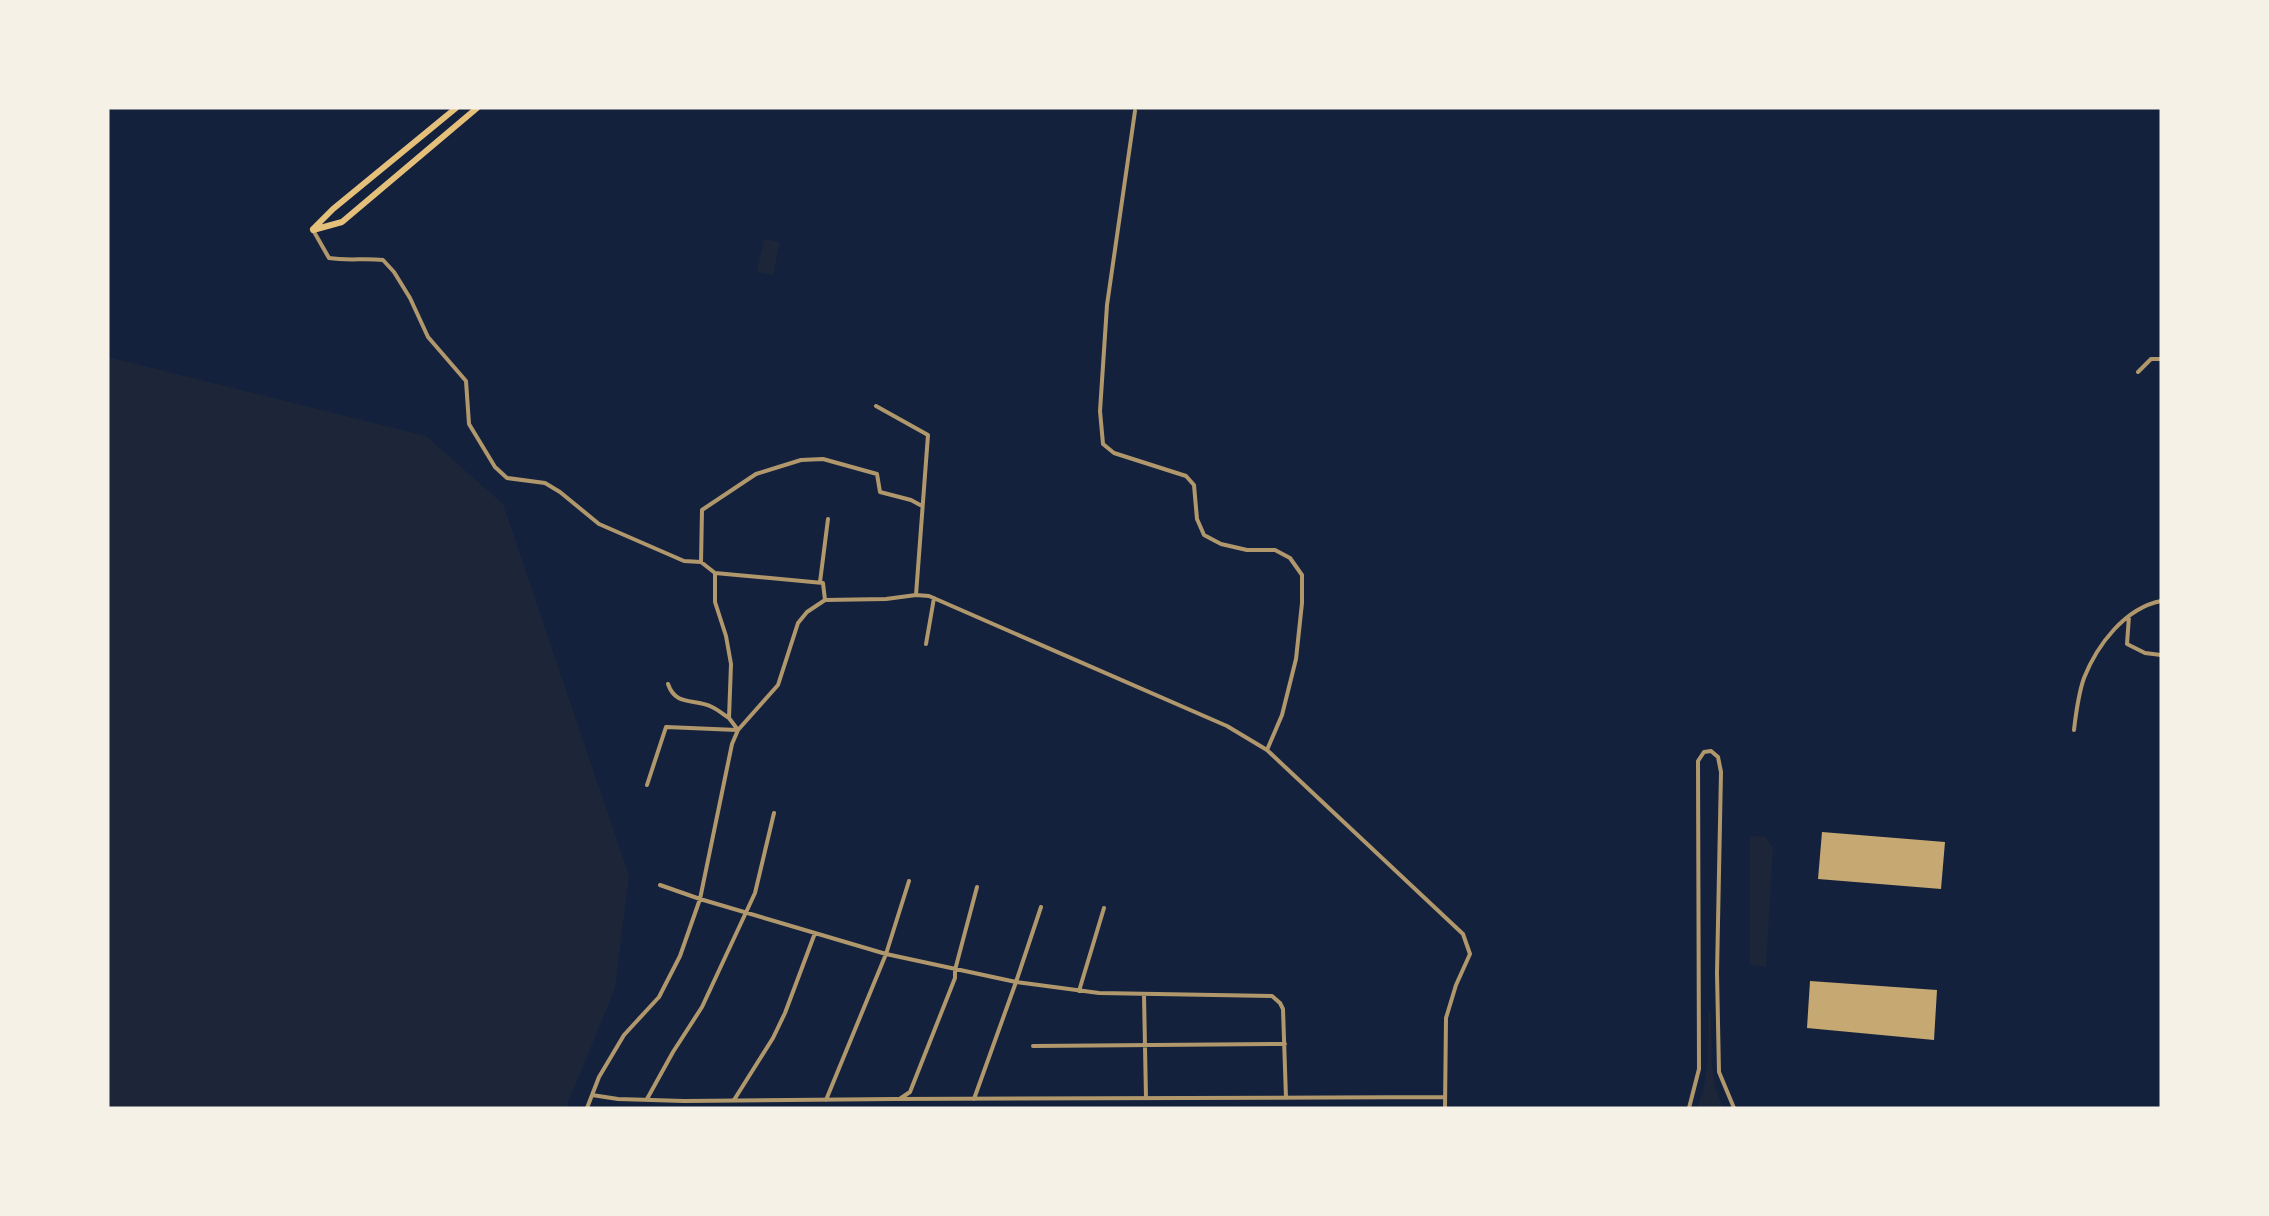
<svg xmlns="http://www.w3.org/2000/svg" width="2269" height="1216" font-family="'Exo 2',sans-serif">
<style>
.green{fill:#1d2539}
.building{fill:#c6a872}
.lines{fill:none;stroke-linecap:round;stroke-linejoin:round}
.minor{stroke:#b1986c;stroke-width:4}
.secondary{stroke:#e5c07b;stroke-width:6}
</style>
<rect width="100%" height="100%" fill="#14213d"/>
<path class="green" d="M764,239L780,242L773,275L757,272Z
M108,357L426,436L503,504L629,876L615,988L566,1108H108Z
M1765,836L1773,848L1766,967L1750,965V837Z
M1708,1013H1711C1712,1044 1709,1079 1723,1108H1697C1710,1079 1708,1044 1708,1013Z"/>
<path class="building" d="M1822,832L1945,842L1941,889L1818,879Z
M1810,981L1937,990L1934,1040L1807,1028Z"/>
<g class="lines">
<path class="minor" d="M1135,111L1107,305L1100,411L1103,444L1114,453L1186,476L1194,485L1197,519L1204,535L1221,544L1247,550H1275L1290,558L1302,575V603L1296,659L1282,715L1267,750
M313,230L329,258C347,261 365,258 383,260L394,272L410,298L428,337L466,381L469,424L495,467L507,478L545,483L560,492L599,524L684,561L701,562L715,573V602L726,636L731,664L729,718L738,730
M2138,372L2151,359H2161
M876,406L928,435L916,595
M701,562L702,510L756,474L801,460L823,459L877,474L880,492L911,500L922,506
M715,573L823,583L825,600
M820,582L828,519
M2129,616L2127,644L2145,653L2161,655
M926,644L934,598
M668,684C676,707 694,698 712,707C718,710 723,714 729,718
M2074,730C2076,713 2078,695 2084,678C2097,645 2125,608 2161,601
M647,785L666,727L737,730
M660,885L700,899L886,954L1016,982L1041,907
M1079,991L1104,908
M1144,995L1146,1098
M1033,1046L1285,1044
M592,1095L618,1099L684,1101L894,1099
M901,1098L910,1092L955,978V970L977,887
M647,1099L673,1052L702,1007L755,893L774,813
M894,1099L1445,1097
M974,1099L1016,982L1099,993L1272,996L1280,1003L1283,1009L1286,1098
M734,1100L773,1038L785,1013L815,933
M826,1100L886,954L909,881
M587,1108L599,1077L624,1035L659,997L680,956L700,899L732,744L738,730L778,685L798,623L807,612L825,600L886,599L916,595L929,596L1227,726L1267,750L1463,934L1470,954L1456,985L1446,1018L1445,1108
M1689,1108L1699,1069L1698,761L1704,752L1711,751L1718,757L1721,772L1717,973L1719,1072L1734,1108"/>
<path class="secondary" d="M313,229L333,209L456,108
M313,230L342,222L477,108"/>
</g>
<rect width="2269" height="1216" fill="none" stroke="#f6f1e7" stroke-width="219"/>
</svg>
